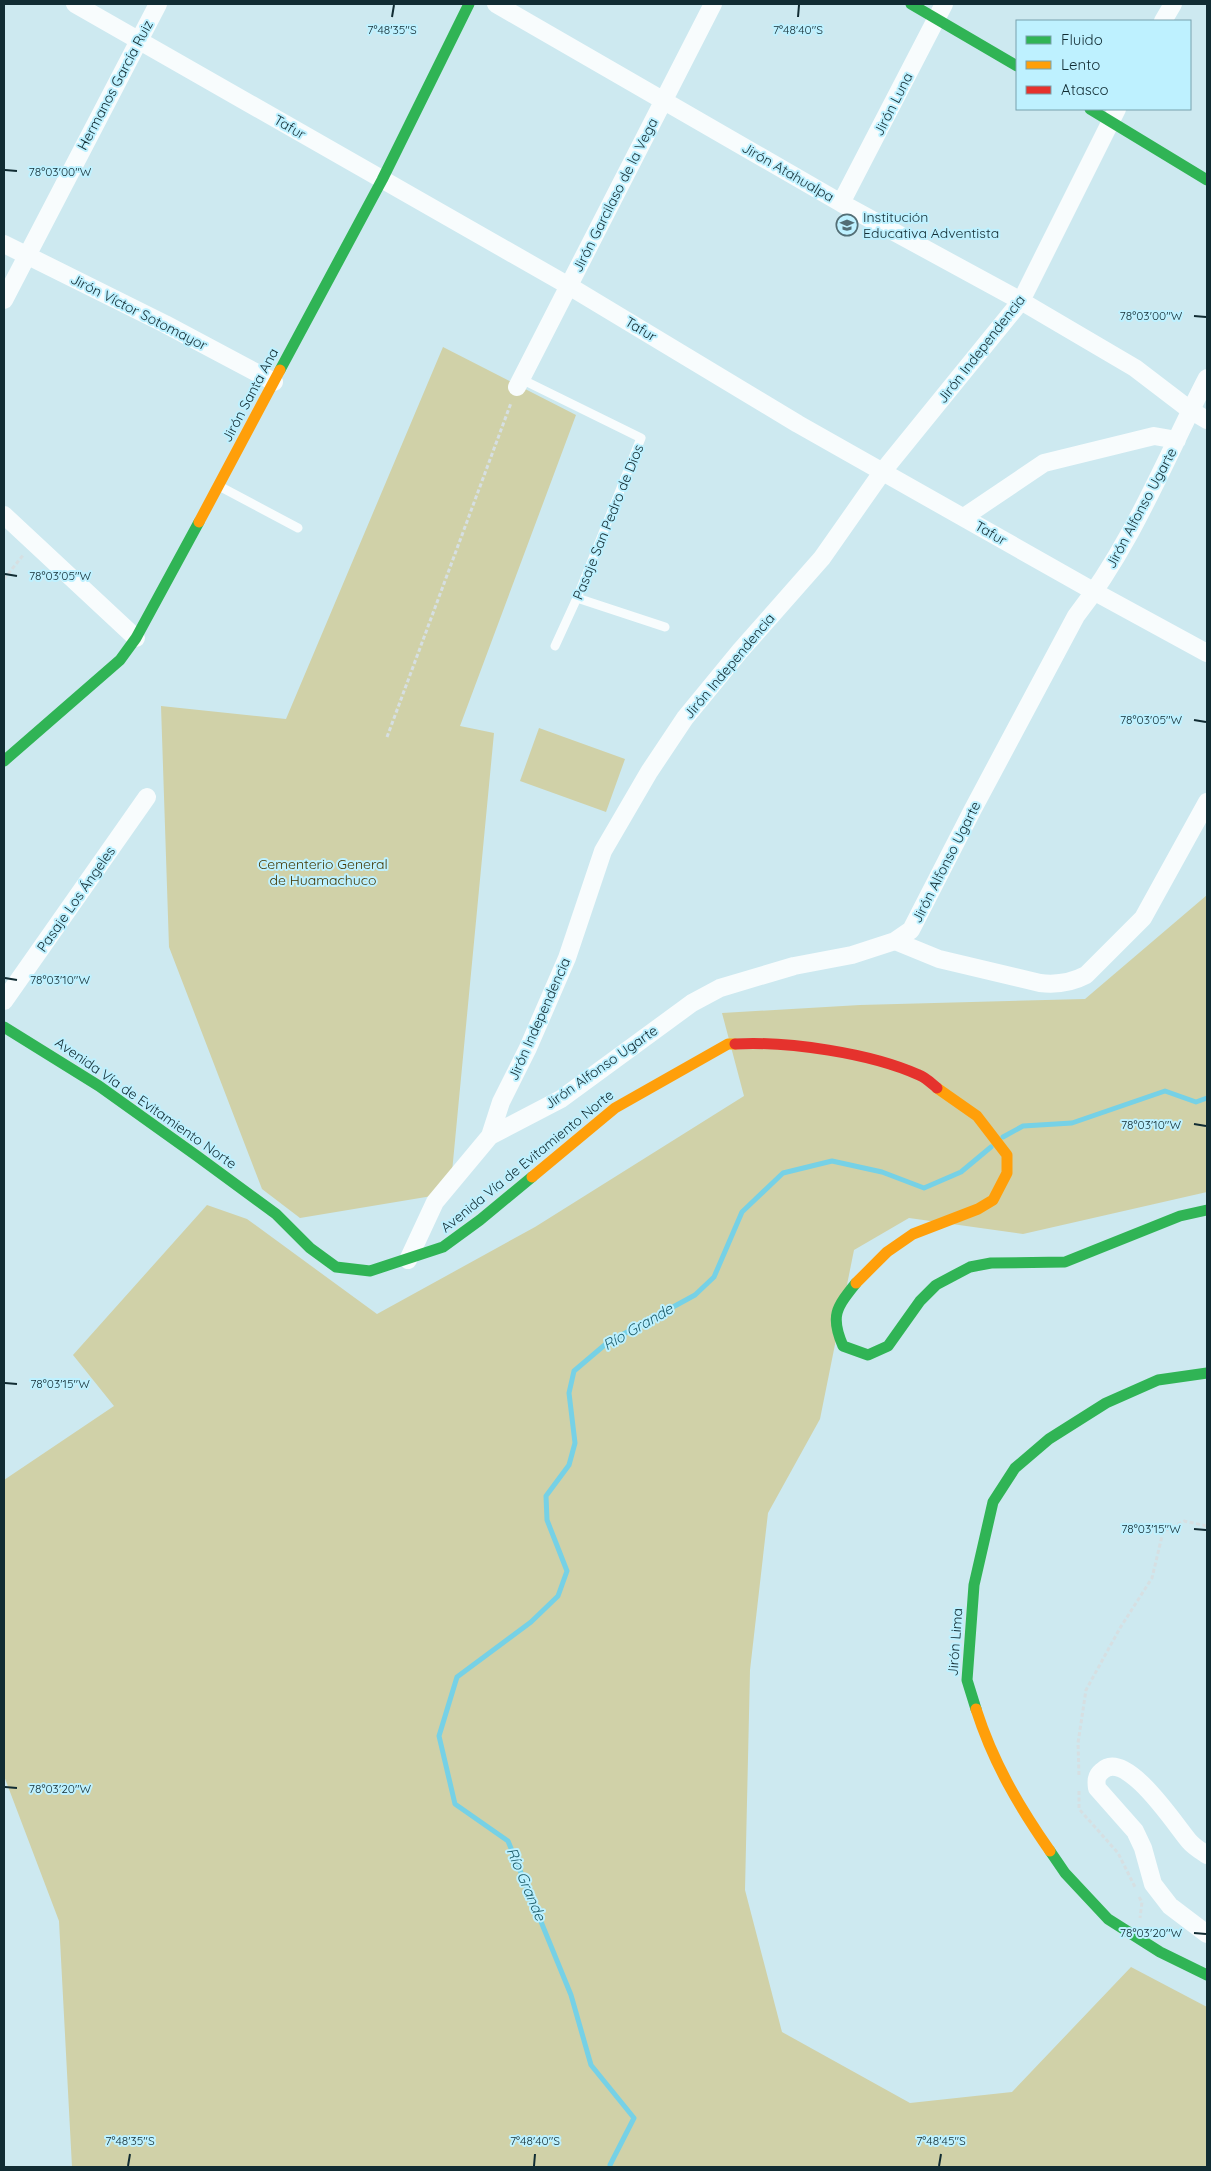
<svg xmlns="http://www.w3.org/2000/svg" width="1211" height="2171" font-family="Quicksand,sans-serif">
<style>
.green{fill:#d0d1a8}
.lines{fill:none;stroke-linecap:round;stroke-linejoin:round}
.stream{stroke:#76d1e6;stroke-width:5}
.path{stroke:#d6dfe2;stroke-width:3;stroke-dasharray:4 2.5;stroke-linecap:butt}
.lane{stroke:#f8fcfd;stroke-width:9}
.street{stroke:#f8fcfd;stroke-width:18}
.fast{stroke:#30b455;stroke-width:11}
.slow{stroke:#ff9f0a;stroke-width:11}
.jam{stroke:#e5322d;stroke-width:11}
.ticks{fill:none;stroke:#112c33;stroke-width:2}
.labels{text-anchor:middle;stroke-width:4;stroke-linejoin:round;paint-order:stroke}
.street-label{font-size:14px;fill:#112c33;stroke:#bef1ff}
.poi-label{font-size:14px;fill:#112c33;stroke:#bef1ff;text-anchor:start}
.park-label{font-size:14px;fill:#423602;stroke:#bef1ff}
.water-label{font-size:15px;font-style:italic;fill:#20606e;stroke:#bef1ff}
.ticks-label{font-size:12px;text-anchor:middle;fill:#112c33;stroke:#bef1ff;stroke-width:4;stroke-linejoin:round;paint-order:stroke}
</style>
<rect width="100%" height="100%" fill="#cde9f0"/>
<path class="green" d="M443,347L576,415L460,726L494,733L450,1193L300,1218L262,1189L169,947L161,706L286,719Z
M539,728L625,759L606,812L520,781Z
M1207,895V1192L1023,1234L909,1218L854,1250L820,1419L768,1513L750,1670L745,1890L782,2032L910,2103L1012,2092L1131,1967L1207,2007V2167H72L59,1921L4,1776V1480L114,1406L73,1355L207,1205L247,1219L377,1314L535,1227L744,1096L722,1013L860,1005L1085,999Z"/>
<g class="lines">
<path class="stream" d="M1003,1137L1023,1126L1072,1123L1165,1091L1196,1102L1207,1098
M610,2167V2165L634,2118L591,2065L571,1995L508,1841L455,1804L439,1736L457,1677L531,1622L558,1596L567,1571L547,1520L546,1496L569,1465L575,1443L569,1393L574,1371L607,1343L695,1295L714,1277L742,1212L783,1173L832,1161L882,1172L924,1188L961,1172L991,1147"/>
<path class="path" d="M4,579L24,554
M387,737L511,403
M1079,1775L1078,1743L1086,1690L1120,1628L1152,1578L1163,1532L1184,1521L1207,1526
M1079,1791V1809L1118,1853L1135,1887
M1139,1897L1142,1902L1140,1918"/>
<path class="lane" d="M521,379L641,438L577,598L555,646
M219,486L298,528
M577,598L665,627"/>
<path class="street" d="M75,4L569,286L798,424L1095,592L1207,653
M496,4L841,203L1021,301L1135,368L1190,410L1207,420
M1163,21L1173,4
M841,203L944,4
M4,244L165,324L274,382
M4,300L158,4
M517,387L713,4
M4,515L136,638
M964,517L1044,463L1154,436L1177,440
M895,941L939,959L1040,983C1057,985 1071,983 1086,975L1143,918L1207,802
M4,1001L147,797
M490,1136L561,1099L692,1003L720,988L794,966L852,955L895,941L911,930L973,809L1076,616C1133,543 1165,459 1207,378
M408,1260L435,1202L490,1136L501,1102L528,1048L567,958L603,851L649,772L685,718L740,651L822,558L883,471L1021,301L1117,109
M1207,1855C1201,1851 1194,1847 1189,1841C1176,1826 1126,1748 1102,1771C1096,1776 1096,1781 1097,1788L1135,1831L1143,1848L1153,1884L1170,1906L1207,1934"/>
<path class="fast" d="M911,4L1017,66
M1090,109L1207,180
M280,370L382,180L469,4
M4,761L120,660L136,638L199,522
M4,1027L99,1086L197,1156L276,1214L310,1248L336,1267L370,1271L443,1247L480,1220L532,1177
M856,1283C836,1308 830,1316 843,1346L868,1355L888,1346L920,1301L936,1285L970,1267L991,1263L1065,1262L1180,1216L1207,1210
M976,1709L967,1680L974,1585L993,1502L1015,1468L1049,1439L1106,1403L1158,1380L1207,1373
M1050,1851L1065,1873L1108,1919L1160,1952L1207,1975"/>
<path class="slow" d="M199,522L280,370
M532,1177L615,1108L728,1044H735
M856,1283L887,1252L913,1234L978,1209L993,1200L1007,1173V1155L977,1116L937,1088
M976,1709C993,1762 1018,1805 1050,1851"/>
<path class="jam" d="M735,1044C788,1041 870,1053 919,1075C925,1077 931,1083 937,1088"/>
</g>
<path class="ticks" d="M392,17L394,5M798,17L799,5M5,170L17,171M1194,316L1206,317M5,574L17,576M1194,720L1206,722M5,978L17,980M1194,1124L1206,1126M5,1383L17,1384M1194,1529L1206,1530M5,1787L17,1788M1194,1933L1206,1934M128,2166L130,2154M534,2166L535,2154M939,2166L941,2154"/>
<defs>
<g id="school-ring" transform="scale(1.125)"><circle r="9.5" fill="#bef1ff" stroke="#536e75" stroke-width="1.5"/><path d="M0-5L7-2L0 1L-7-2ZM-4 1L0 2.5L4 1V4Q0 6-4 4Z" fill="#536e75"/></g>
</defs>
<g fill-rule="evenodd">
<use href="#school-ring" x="847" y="225"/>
</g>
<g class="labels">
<g class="street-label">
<text transform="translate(115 85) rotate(-62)" y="5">Hermanos García Ruiz</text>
<text transform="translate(893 104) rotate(-63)" y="5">Jirón Luna</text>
<text transform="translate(290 127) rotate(30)" y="5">Tafur</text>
<text transform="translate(788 172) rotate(30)" y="5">Jirón Atahualpa</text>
<text transform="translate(615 195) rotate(-63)" y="5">Jirón Garcilaso de la Vega</text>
<text transform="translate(139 312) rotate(27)" y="5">Jirón Víctor Sotomayor</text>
<text transform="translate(641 329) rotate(31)" y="5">Tafur</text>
<text transform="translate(981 349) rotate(-52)" y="5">Jirón Independencia</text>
<text transform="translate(250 395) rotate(-62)" y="5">Jirón Santa Ana</text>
<text transform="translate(1141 508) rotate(-62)" y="5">Jirón Alfonso Ugarte</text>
<text transform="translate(608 522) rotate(-68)" y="5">Pasaje San Pedro de Dios</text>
<text transform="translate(991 533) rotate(30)" y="5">Tafur</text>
<text transform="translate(729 666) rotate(-50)" y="5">Jirón Independencia</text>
<text transform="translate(946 862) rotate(-63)" y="5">Jirón Alfonso Ugarte</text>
<text transform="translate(76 899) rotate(-55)" y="5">Pasaje Los Ángeles</text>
<text transform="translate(539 1019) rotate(-66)" y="5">Jirón Independencia</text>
<text transform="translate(601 1067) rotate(-35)" y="5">Jirón Alfonso Ugarte</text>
<text transform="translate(146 1103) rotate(35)" y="5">Avenida Vía de Evitamiento Norte</text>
<text transform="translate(527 1161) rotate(-39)" y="5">Avenida Vía de Evitamiento Norte</text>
<text transform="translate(955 1642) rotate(-86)" y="5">Jirón Lima</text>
</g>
<g class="poi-label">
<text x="863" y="222">Institución<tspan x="863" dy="16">Educativa Adventista</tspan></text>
</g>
<g class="park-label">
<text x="323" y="869">Cementerio General<tspan x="323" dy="16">de Huamachuco</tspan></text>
</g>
<g class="water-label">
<text transform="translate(638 1327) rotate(-30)" y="5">Río Grande</text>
<text transform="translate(526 1884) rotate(67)" y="5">Río Grande</text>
</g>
</g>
<g class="ticks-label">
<text x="392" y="34">7°48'35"S</text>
<text x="798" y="34">7°48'40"S</text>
<text x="60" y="176">78°03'00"W</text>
<text x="1151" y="320">78°03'00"W</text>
<text x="60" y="580">78°03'05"W</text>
<text x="1151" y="724">78°03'05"W</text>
<text x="60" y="984">78°03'10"W</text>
<text x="1151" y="1129">78°03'10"W</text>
<text x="60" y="1388">78°03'15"W</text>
<text x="1151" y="1533">78°03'15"W</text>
<text x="60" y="1793">78°03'20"W</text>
<text x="1151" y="1937">78°03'20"W</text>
<text x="130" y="2145">7°48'35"S</text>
<text x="535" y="2145">7°48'40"S</text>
<text x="941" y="2145">7°48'45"S</text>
</g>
<rect width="1211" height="2171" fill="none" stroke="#112c33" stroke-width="10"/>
<rect x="1016" y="20" width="175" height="90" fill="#bef1ff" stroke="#79a2ad"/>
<rect x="1026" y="36" width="25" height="8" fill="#30b455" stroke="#79a2ad"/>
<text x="1061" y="45" font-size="15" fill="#112c33">Fluido</text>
<rect x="1026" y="61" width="25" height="8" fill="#ff9f0a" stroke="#79a2ad"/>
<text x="1061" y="70" font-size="15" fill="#112c33">Lento</text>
<rect x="1026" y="86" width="25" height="8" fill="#e5322d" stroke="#79a2ad"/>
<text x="1061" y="95" font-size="15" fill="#112c33">Atasco</text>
</svg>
